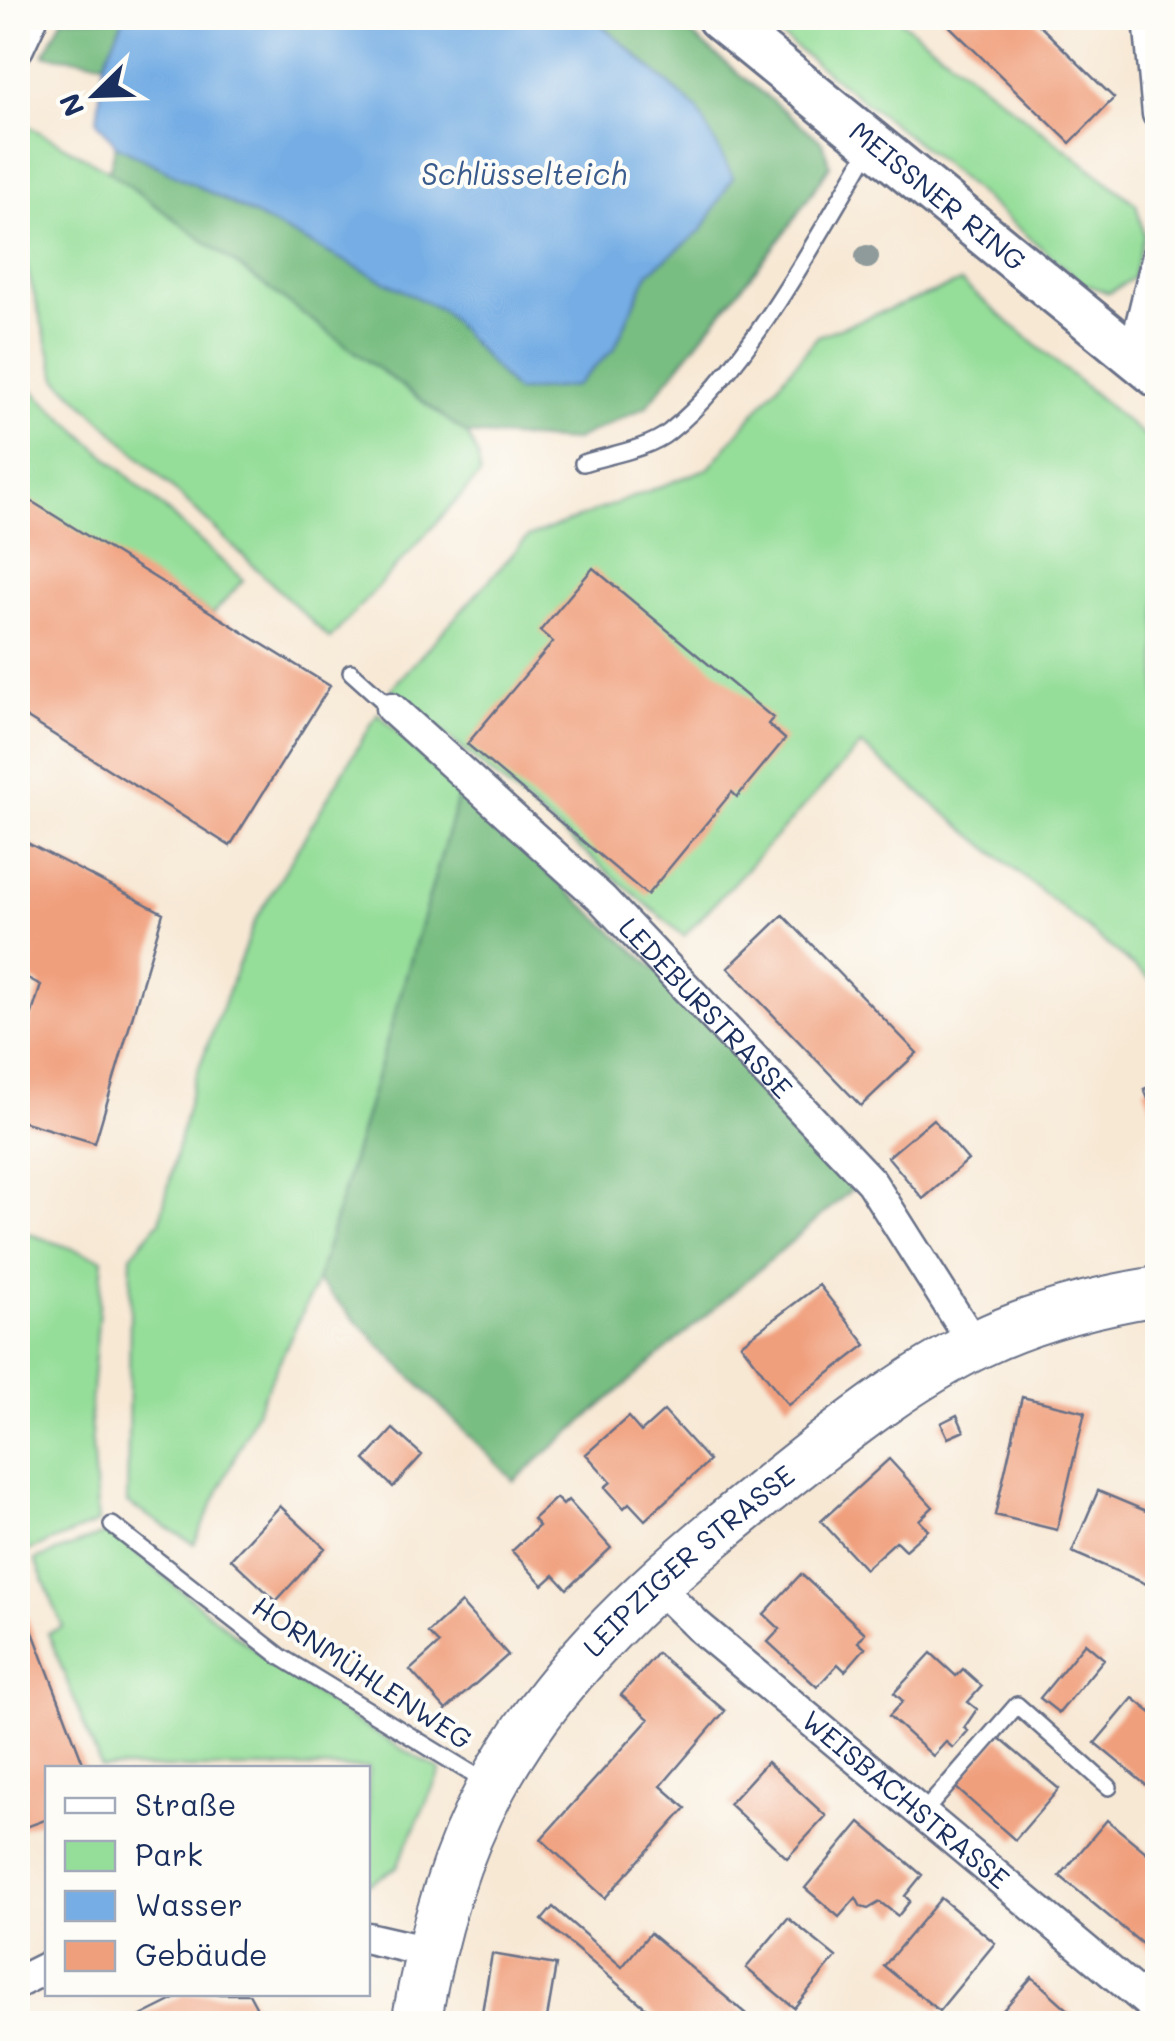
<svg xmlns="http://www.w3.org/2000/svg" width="1175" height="2041" font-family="Mali,sans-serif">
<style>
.green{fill:#95de99;stroke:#58867c;stroke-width:2.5}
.forest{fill:#78bd81;stroke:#4a7670;stroke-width:2.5}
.water{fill:#75ade4;stroke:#486ea1;stroke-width:2.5}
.building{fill:#f09f7c}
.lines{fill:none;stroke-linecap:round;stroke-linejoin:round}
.lane-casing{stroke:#687087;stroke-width:20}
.street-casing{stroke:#687087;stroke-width:35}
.secondary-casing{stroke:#687087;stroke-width:48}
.primary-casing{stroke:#687087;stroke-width:52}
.lane{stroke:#fff;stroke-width:15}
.street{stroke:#fff;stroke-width:30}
.secondary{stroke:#fff;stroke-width:42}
.primary{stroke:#fff;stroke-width:48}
.tree{fill:#8f9a9b}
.labels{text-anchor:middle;stroke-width:8;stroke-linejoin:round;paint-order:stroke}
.street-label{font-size:28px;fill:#1b2f5e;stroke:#fdfcf7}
.water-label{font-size:30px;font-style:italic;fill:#3a5b8d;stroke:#fdfcf7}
</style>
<rect width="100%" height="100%" fill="#fdfcf7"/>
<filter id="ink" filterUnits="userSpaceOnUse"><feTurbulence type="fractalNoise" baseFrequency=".01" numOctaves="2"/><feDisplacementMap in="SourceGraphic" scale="20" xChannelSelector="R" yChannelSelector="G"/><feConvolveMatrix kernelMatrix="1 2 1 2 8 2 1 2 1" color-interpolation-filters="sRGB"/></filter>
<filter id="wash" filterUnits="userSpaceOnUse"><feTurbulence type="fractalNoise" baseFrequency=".0048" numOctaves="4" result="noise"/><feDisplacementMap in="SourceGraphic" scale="40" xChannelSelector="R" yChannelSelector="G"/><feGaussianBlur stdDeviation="2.25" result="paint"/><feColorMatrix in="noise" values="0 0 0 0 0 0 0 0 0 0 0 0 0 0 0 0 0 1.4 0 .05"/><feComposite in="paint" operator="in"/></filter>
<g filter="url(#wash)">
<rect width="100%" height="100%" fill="#f7e8d4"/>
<path class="green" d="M758,18H897L1136,204L1144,235L1133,278L1109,293L1082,283L943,163Z
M18,120L109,171L467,434L478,456L480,475L330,639L57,378L27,269L18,255Z
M961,282L1157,447V985L861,745L684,936L391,689L528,537L709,468L818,336Z
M18,377L243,580L213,614L18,497Z
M378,713L459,794L317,1281L194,1544L127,1503L131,1255L160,1221L193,1083L255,921Z
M18,1230L103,1259L90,1417L98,1523L18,1555Z
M112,1531C217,1623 316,1705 441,1770L397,1867L368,1885V1768H101L48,1633L63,1627L35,1560Z"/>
<path class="forest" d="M63,18H124L104,62L44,55Z
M594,18H671L822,142L830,166L783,235L646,407L573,441L467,434L109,171L116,145L444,311L516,392L614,349L648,273L702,230L698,110Z
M459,794L661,974L857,1185L514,1481L317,1281Z"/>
<path class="water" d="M124,18H594L698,110L733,177L702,230L648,273L614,349L575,386L516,392L443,311L116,145L97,121L104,62Z"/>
<g id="blocks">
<path class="building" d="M941,18H1032L1114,98L1070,143Z
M18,493L330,686L230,846L18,712Z
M593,568L773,718L768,724L785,739L737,797L732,792L647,895L467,744L553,642L540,631Z
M18,838L163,913L95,1143L18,1120V1036L24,1038L41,985L18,973Z
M783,915L917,1053L861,1106L728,968Z
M1158,1083V1121H1157L1144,1089Z
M933,1119L968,1160L923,1199L888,1157Z
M819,1285L866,1345L788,1405L741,1344Z
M1022,1397L1085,1412L1057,1530L995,1515Z
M664,1411L709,1461L645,1520L629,1503L624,1508L605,1487L611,1482L586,1454L628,1417L641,1432Z
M957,1415L964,1431L948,1438L941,1423Z
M393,1429L422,1455L393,1487L365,1460Z
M889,1459L933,1507L919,1520L928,1530L905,1550L896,1541L865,1569L821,1521Z
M1098,1491L1158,1516V1589L1072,1552Z
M556,1498L563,1505L568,1500L611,1548L567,1589L554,1575L543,1585L512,1551L539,1526L533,1519Z
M280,1506L325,1548L276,1601L231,1559Z
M801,1574L865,1633L858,1642L865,1648L845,1671L838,1664L817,1687L768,1642L780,1629L764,1614Z
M18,1593L85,1768H48V1819L18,1830Z
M461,1603L508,1655L446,1710L410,1670L439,1644L428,1633Z
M1085,1643L1104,1659L1059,1713L1040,1698Z
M657,1653L725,1711L661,1786L686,1808L605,1898L541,1839L649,1719L621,1695Z
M931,1653L956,1676L963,1669L982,1686L968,1702L977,1709L964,1728L968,1731L953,1748L946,1742L933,1756L889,1716L903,1701L894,1693Z
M1133,1698L1158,1718V1795L1095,1743Z
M998,1737L1059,1789L1015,1840L955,1787Z
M767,1762L826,1816L787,1858L729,1804Z
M1107,1820L1158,1862V1957L1060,1876Z
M860,1822L922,1875L905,1896L910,1901L898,1916L880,1902L868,1909L861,1907L856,1898L839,1917L805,1888Z
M941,1898L995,1943L939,2011L884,1966Z
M553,1907L622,1967L650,1933L746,2014L738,2024H665L542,1920Z
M788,1918L836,1957L794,2008L746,1968Z
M492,1954L556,1965L546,2024H480Z
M1032,1977L1084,2024H991Z
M185,1994H249L256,2007V2024H125Z"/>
</g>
</g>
<g filter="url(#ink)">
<use href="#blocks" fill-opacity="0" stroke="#687087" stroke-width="2.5"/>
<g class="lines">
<g class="lane-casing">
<path id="lane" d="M583,463C608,455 649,449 669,432C749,368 820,233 872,144
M351,672L391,708
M112,1525L281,1657L489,1784
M923,1813L1017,1705L1109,1787"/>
</g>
<g class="street-casing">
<g id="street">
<path d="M1149,18L1158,114"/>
<path d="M18,48L32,18"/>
<path d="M1133,357L1158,255"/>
<path id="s1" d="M391,708L602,899L871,1182L975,1346"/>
<path id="s2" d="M657,1586L698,1626L1158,2011"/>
<path d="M368,1938L429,1952"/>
<path d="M18,1982L48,1967"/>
</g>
</g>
<g class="secondary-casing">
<g id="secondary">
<path id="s3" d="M719,18L1158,376"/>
</g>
</g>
<g class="primary-casing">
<g id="primary">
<path id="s4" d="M416,2024C430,1941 452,1860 492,1786C562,1655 686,1554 800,1464C856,1420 913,1376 976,1345C1033,1317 1095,1301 1158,1291"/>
</g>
</g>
<use href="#lane" class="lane"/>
<use href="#street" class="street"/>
<use href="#secondary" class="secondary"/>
<use href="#primary" class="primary"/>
</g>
<circle class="tree" cx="867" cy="257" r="12"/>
</g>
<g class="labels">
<g class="street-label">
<text dy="10" stroke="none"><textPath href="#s3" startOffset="282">MEISSNER RING</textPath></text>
<text dy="10" stroke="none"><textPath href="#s1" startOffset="435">LEDEBURSTRASSE</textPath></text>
<text dy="10" stroke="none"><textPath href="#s4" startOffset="552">LEIPZIGER STRASSE</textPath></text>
<text transform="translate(362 1673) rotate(33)" y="10">HORNMÜHLENWEG</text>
<text dy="10" stroke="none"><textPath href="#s2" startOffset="328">WEISBACHSTRASSE</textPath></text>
</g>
<g class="water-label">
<text x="524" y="185">Schlüsselteich</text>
</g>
</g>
<rect width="1175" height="2041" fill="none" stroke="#fdfcf7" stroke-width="60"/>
<rect x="45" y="1766" width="325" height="230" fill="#fdfcf7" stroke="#a3aaba" stroke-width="2.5"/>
<rect x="65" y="1798" width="50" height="15" fill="#ffffff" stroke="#a3aaba" stroke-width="2.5"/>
<text x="135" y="1816" font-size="30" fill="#1b2f5e">Straße</text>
<rect x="65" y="1841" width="50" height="30" fill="#95de99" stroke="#a3aaba" stroke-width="2.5"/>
<text x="135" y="1866" font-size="30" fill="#1b2f5e">Park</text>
<rect x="65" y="1891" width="50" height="30" fill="#75ade4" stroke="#a3aaba" stroke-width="2.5"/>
<text x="135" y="1916" font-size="30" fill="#1b2f5e">Wasser</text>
<rect x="65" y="1941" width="50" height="30" fill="#f09f7c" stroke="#a3aaba" stroke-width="2.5"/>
<text x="135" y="1966" font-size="30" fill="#1b2f5e">Gebäude</text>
<g transform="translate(95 95) rotate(247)" stroke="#fdfcf7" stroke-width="8" paint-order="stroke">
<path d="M0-8L18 38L0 25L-18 38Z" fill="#1b2f5e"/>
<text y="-15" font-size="28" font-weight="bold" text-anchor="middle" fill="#1b2f5e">N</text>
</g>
</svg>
